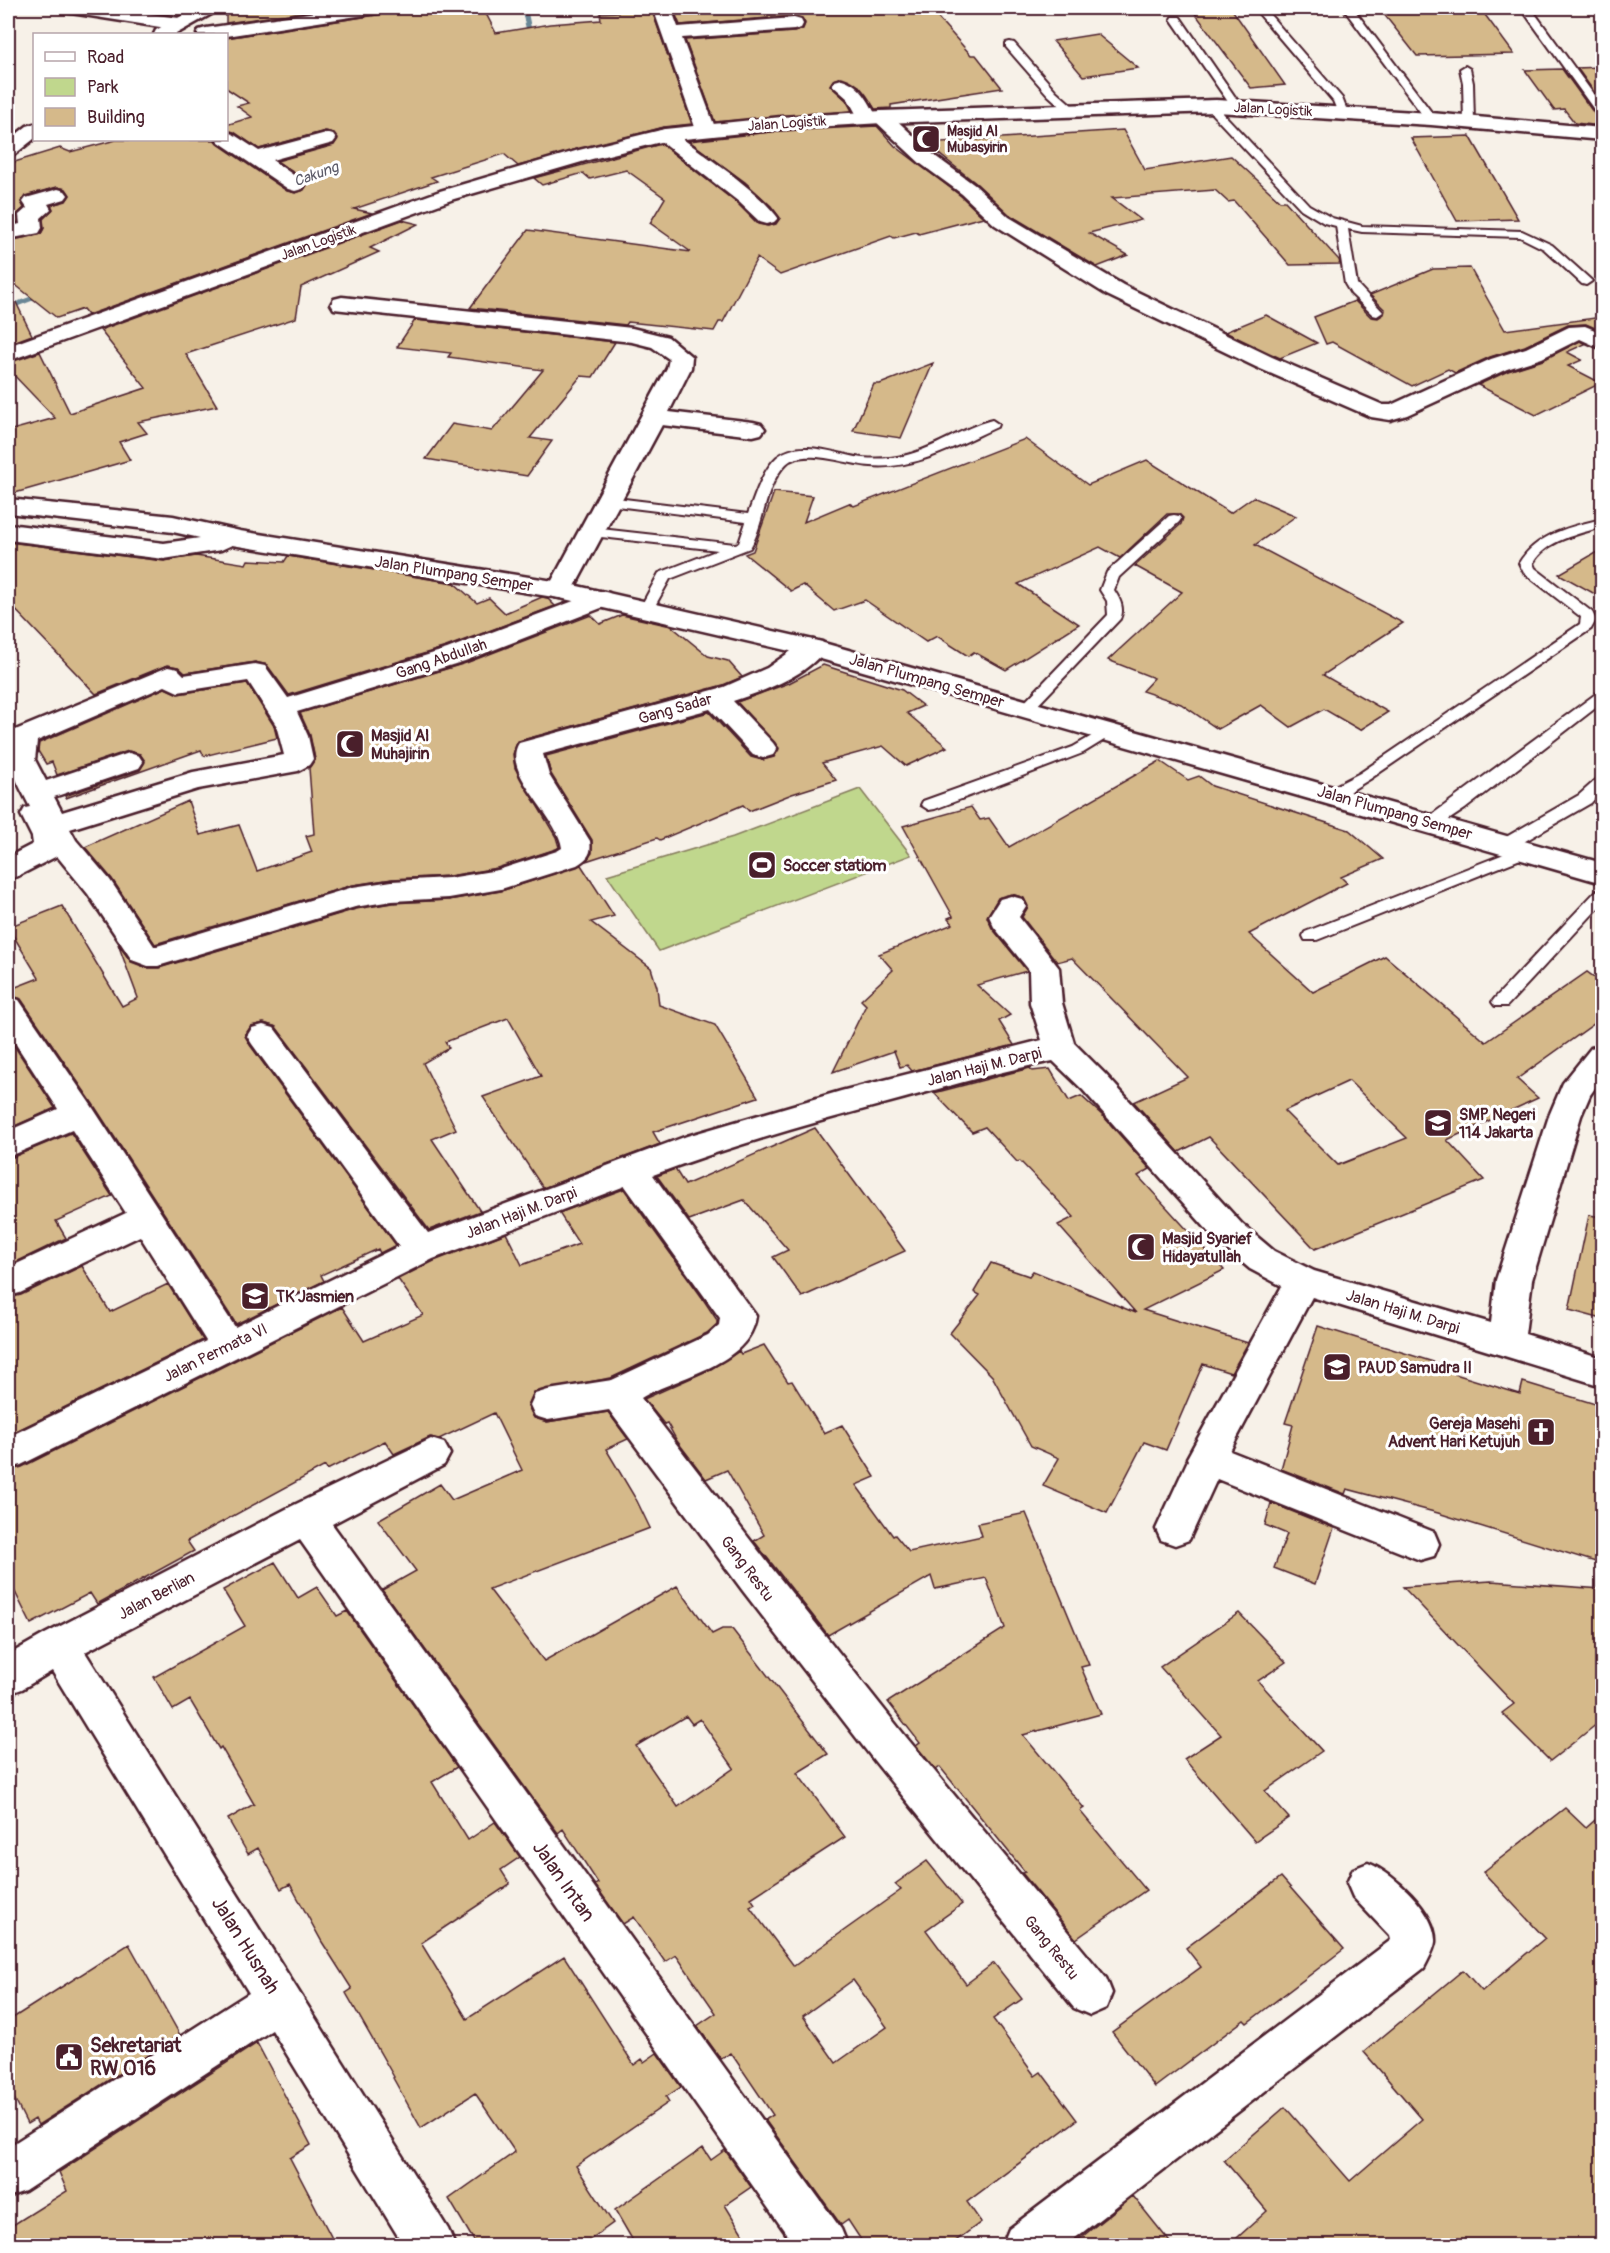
<svg xmlns="http://www.w3.org/2000/svg" width="1610" height="2253" font-family="Pangolin,sans-serif">
<style>
.green{fill:#c0d78d;stroke:#857b5c;stroke-width:1.5}
.lines{fill:none;stroke-linecap:round;stroke-linejoin:round}
.stream{fill:#6a8796;fill-rule:evenodd}
.building{fill:#d5b98a;stroke:#4a1f2b;stroke-width:1.5;fill-rule:evenodd}
.lane-casing{stroke:#4a1f2b;stroke-width:4}
.street-casing{stroke:#4a1f2b;stroke-width:5}
.secondary-casing{stroke:#4a1f2b;stroke-width:5}
.lane{fill:#fff;fill-rule:evenodd}
.street{fill:#fff;fill-rule:evenodd}
.secondary{fill:#fff;fill-rule:evenodd}
.labels{text-anchor:middle;stroke-width:6;stroke-linejoin:round;paint-order:stroke}
.far-street-label{font-size:14px;fill:#4a1f2b;stroke:#fff}
.far-poi-label{font-size:14px;font-weight:bold;fill:#4a1f2b;stroke:#fff;text-anchor:start}
.far-water-label{font-size:15px;font-style:italic;fill:#5d5c69;stroke:#fff}
.street-label{font-size:16px;fill:#4a1f2b;stroke:#fff}
.poi-label{font-size:16px;font-weight:bold;fill:#4a1f2b;stroke:#fff;text-anchor:start}
.near-street-label{font-size:20px;fill:#4a1f2b;stroke:#fff}
.near-poi-label{font-size:20px;font-weight:bold;fill:#4a1f2b;stroke:#fff;text-anchor:start}
</style>
<rect width="100%" height="100%" fill="#f7f1e8"/>
<filter id="ink" filterUnits="userSpaceOnUse"><feTurbulence type="fractalNoise" baseFrequency=".0167" numOctaves="2"/><feDisplacementMap in="SourceGraphic" scale="12" xChannelSelector="R" yChannelSelector="G"/><feConvolveMatrix kernelMatrix="1 2 1 2 8 2 1 2 1" color-interpolation-filters="sRGB"/></filter>
<g filter="url(#ink)">
<path class="green" d="M860,789L911,855L659,951L607,875L733,837Z"/>
<g class="lines">
<path class="stream" d="M521,8H527L534,42L529,41Z
M43,292L50,294L8,310V305Z"/>
</g>
<path class="building" d="M226,8H332L226,23Z
M388,8H483L496,33L550,24L601,20L600,13L618,12V8H651L692,124L664,127L518,166L504,154L431,177L437,181L354,209L372,213L88,315L83,309L57,318L8,279V241L41,234L44,228L43,219L53,209L51,205L66,201L70,195L66,189L57,187L25,196L21,202L24,208L17,215L18,222L8,225V164L60,148L70,152L116,140H215L218,144L287,191L296,193L304,190L307,185L304,180L277,161L334,145L338,138L334,133L325,131L259,149L234,132L226,130V125L252,117L237,106L249,103L226,88V38L383,14Z
M673,8H929L971,55H976L1002,88L891,105V108L875,109L859,86L841,77L833,80L830,85L846,100L852,111L715,122L685,40L794,32L803,29L805,23L802,18L794,16L680,25Z
M1191,8H1231L1285,85L1251,88Z
M1379,8H1480L1514,54L1417,56Z
M1097,34L1138,68L1083,76L1053,41Z
M1602,67V103L1577,68Z
M1562,69L1596,116L1602,118V126L1575,123L1564,109L1554,110L1525,70Z
M877,126L895,146L961,196L983,217L919,234L916,232L894,238L891,236L780,275L757,258L723,322H719L714,331L628,322L626,325L470,308L528,230L691,252L650,223L665,198L626,170L590,179L583,173L542,185L534,178L661,144L738,204L758,224L768,226L776,224L780,218L771,206L745,182L689,141L781,131Z
M1123,130L1145,170L1231,156L1280,201H1285L1339,260L1340,264L1290,265L1234,201L1228,202L1215,190L1112,198L1141,220L1089,233L1128,255L1097,267L1010,215L977,184L925,143Z
M1470,136L1518,219L1457,221L1411,138Z
M402,220L418,224L370,248L379,252L301,287L296,318L186,354L217,406L138,422L147,433L119,442L130,460L8,495V431L55,418L8,369V363L40,352L70,413L146,388L100,330Z
M1470,268L1505,330L1602,317V331L1586,324L1568,325L1525,346L1490,357L1455,373L1448,369L1412,386L1332,342L1326,344L1314,317L1355,301L1371,317L1378,318L1384,314L1385,310L1370,295L1433,269Z
M8,286L32,335L8,344Z
M1266,315L1317,343L1280,358L1225,332Z
M415,320L615,342L593,377L581,376L530,438L552,441L527,476L426,459L452,424L492,431L543,370L448,357L451,353L397,347Z
M1580,341L1585,344L1567,352L1582,360L1568,366L1601,383L1536,415L1478,385L1508,371L1543,360Z
M933,363L901,438L853,431L874,384H880Z
M1025,439L1088,485L1147,460L1230,513L1253,497L1296,516L1255,545L1403,623L1323,675L1388,712L1360,730L1324,709L1291,727L1261,705L1218,729L1181,704L1142,691L1154,678L1108,660L1182,592L1135,566L1181,524L1183,518L1179,514H1167L1120,558L1100,547L1018,584L1079,624L1006,670L974,652L968,656L937,636L926,642L865,600L834,611L803,585L791,591L745,554L753,551L774,492L813,496L804,522L849,503L854,506Z
M8,542L164,561L196,556L246,564L248,560L284,562L288,556L454,583L477,603L489,598L505,613L542,597L547,598L555,606L446,647L289,695L267,665L255,662L185,673L178,667L167,665L96,694L8,602Z
M1602,549V598L1559,574Z
M591,615L600,624L622,615L671,626L708,656L728,661L742,677L723,685L518,741L513,754L515,768L556,837L559,847L556,849L497,868L449,876L392,879L353,885L155,944L112,879L85,847L188,801L200,835L239,825L257,871L312,852L306,836L314,834L309,768L315,759L310,735L300,713L466,663Z
M823,665L902,690L923,706L907,713L947,747L906,766L883,746L822,763L836,780L792,794L749,811L743,805L660,840L657,838L586,861L592,853V840L551,774L546,756L709,712L751,757L762,760L774,757L779,748L737,702L789,683Z
M247,683L274,726L277,738L204,756L201,750L66,798L65,796L140,770L145,761L140,754L128,751L57,775L52,762L46,764L38,751L39,743L165,688L178,694Z
M1160,761L1188,780L1199,776L1212,786L1349,830L1383,859L1341,877L1347,883L1249,934L1313,992L1385,956L1486,1042L1587,972L1602,983V1018L1517,1079L1538,1098L1447,1140L1484,1180L1315,1249L1209,1137L1179,1152L1134,1102L1188,1077L1072,958L1057,962L1022,917L1028,907L1024,898L1012,894L998,898L987,917L992,928L1027,971L977,985L1010,1015L999,1021L1014,1045L912,1071L907,1065L900,1067L894,1051L833,1072L866,1005L861,1000L893,970L879,954L953,924L948,918L953,916L903,826L971,807L980,820L989,818L1009,847ZM1349,1081L1407,1138L1338,1165L1284,1111Z
M581,865L614,916L591,922L651,968L657,987L659,1005L715,1025L758,1097L653,1132L660,1144L543,1188L483,1097L541,1076L508,1018L445,1042L449,1048L423,1063L456,1129L432,1139L480,1211L429,1230L276,1027L264,1023L251,1026L245,1035L250,1045L396,1245L380,1253L378,1249L321,1275L324,1281L236,1324L93,1104L21,999L12,996L8,990L39,978L8,927L62,906L122,1006L138,998L118,944L131,962L147,968H159L356,909L392,903L449,900L501,891Z
M13,1044L55,1108L8,1129V1046Z
M1030,1068L1032,1071L1050,1069L1069,1101L1081,1096L1103,1116L1150,1169L1138,1176L1224,1270L1143,1310L1248,1343L1231,1373L1203,1364L1166,1450L1144,1442L1107,1513L1043,1486L1059,1458L1031,1446L992,1376L950,1333L980,1295L974,1292L991,1263L1029,1276L1033,1271L1136,1313L1058,1225L1074,1217L1020,1161L1017,1162L985,1127L972,1132L934,1093Z
M815,1128L905,1251L802,1297L773,1257L788,1250L744,1200L689,1220L657,1176L675,1169L685,1185Z
M71,1133L112,1196L56,1221L66,1238L8,1266V1159Z
M624,1189L701,1296L717,1320V1324L707,1333L611,1378L534,1392L528,1406L534,1418L547,1422L608,1412L628,1439L606,1449L637,1501L650,1528L489,1589L544,1661L677,1586L712,1634L722,1629H732L828,1754L797,1773L845,1837L751,1898L755,1904L750,1907L794,1966L901,1890L895,1884L927,1861L962,1904L926,1930L966,1984L994,1963L1022,1999L993,2019L1035,2076L1041,2072L1077,2120L967,2202L981,2222L949,2246H865L848,2220L841,2225L765,2120L773,2115L731,2053L721,2059L697,2026L716,2013L676,1955L665,1962L634,1917L623,1924L595,1885L598,1883L563,1829L558,1833L382,1590L416,1571L378,1520L440,1484L452,1500L522,1470L494,1413L439,1439L430,1437L394,1454L385,1441L327,1470L325,1466L187,1541L194,1551L97,1604L90,1593L31,1624L8,1578V1471L22,1467L342,1307L364,1341L423,1315L398,1279L434,1261L506,1233L522,1265L579,1244L559,1213ZM686,1716L692,1724L700,1719L734,1768L678,1807L636,1746ZM853,1980L887,2027L836,2063L803,2016Z
M1589,1215L1602,1217V1319L1569,1310Z
M82,1266L110,1312L168,1284L203,1340L8,1435V1298L21,1295Z
M1318,1326L1456,1369L1455,1374L1520,1394L1523,1382L1602,1406V1564L1438,1513L1347,1489L1345,1494L1281,1469L1293,1425L1285,1423Z
M764,1345L788,1382L792,1381L824,1433L842,1425L875,1477L856,1485L893,1536L895,1535L909,1552L982,1536L978,1523L1026,1513L1089,1665L1081,1667L1101,1714L1023,1735L1084,1808L1080,1811L1146,1890L1076,1939L1022,1873L1025,1872L940,1767L936,1770L916,1746L920,1743L888,1702L1005,1628L986,1578L935,1589L931,1576L828,1635L754,1541L764,1535L727,1470L706,1479L677,1441L667,1423L664,1424L644,1399L711,1369L739,1351L741,1354Z
M1271,1503L1334,1528L1315,1584L1274,1568L1287,1534L1265,1525Z
M275,1562L298,1598L317,1587L337,1616L347,1611L457,1767L432,1782L468,1840L495,1822L520,1857L501,1870L510,1884L421,1943L467,2019L564,1956L634,2065L642,2059L644,2062L657,2053L681,2087L666,2097L669,2102L576,2166L613,2223L581,2246H477L449,2199L515,2152L475,2093L421,2128L393,2078L394,2077L346,1993L352,1989L322,1942L290,1884L281,1889L258,1848L248,1854L228,1819L254,1804L221,1747L219,1749L190,1700L173,1710L154,1677L245,1626L223,1590Z
M1491,1581L1602,1589V1720L1550,1761L1502,1713L1514,1704L1403,1587Z
M1239,1613L1286,1662L1258,1681L1322,1751L1265,1791L1289,1818L1255,1841L1184,1759L1221,1735L1160,1667Z
M1565,1808L1586,1828L1602,1814V2246H1228L1267,2211L1224,2160L1285,2107L1350,2181L1422,2119L1364,2052L1463,1970L1482,1991L1545,1938L1483,1872Z
M1281,1877L1344,1949L1247,2023L1244,2020L1155,2087L1112,2032L1201,1967L1186,1948Z
M129,1944L180,2035L38,2125L35,2119L27,2124L8,2086V2021Z
M257,2043L311,2145L290,2158L336,2246H8V2228L67,2191L59,2172Z
M703,2148L711,2160L725,2150L751,2187L725,2205L750,2246H636L615,2210Z
M1133,2196L1173,2246H1071L1094,2227Z"/>
<g class="lines">
<g class="lane-casing">
<path id="lane" d="M1254,8H1264L1342,98L1348,113L1347,115H1339L1333,101Z
M1343,8H1353L1435,117V121H1427Z
M1521,8H1531L1602,106V116L1598,115Z
M1172,17H1180L1242,107L1241,109H1233L1171,19Z
M1010,42L1014,43L1056,91L1075,108V112H1067L1048,95L1006,47V43Z
M1465,66L1470,69L1473,83L1474,122L1469,125L1464,122L1463,83L1460,69Z
M1216,103L1220,104L1221,111L1309,205L1332,218L1362,226L1522,231L1552,245L1592,281L1586,285L1582,284L1544,249L1520,237L1362,232L1348,229L1357,284L1383,312L1377,316L1373,315L1351,294L1345,284L1336,226L1324,223L1301,209L1212,114L1211,106Z
M992,420L998,424L997,427C957,445 916,470 871,466C849,465 803,447 786,464C764,486 765,523 750,548L670,579L651,613H641L639,610L659,573L718,550L592,536L585,532L592,528L735,544L739,543L746,522L608,505L601,501L608,497L748,514C755,496 762,471 777,457C799,438 837,454 862,458C875,459 889,459 903,456C935,449 961,428 992,420Z
M1174,515L1179,516L1181,519L1179,522L1119,577L1114,590C1120,599 1125,609 1120,619L1032,711H1022L1019,708L1022,705L1108,615L1107,601L1100,590L1107,572L1169,516Z
M1602,519V527C1579,534 1546,540 1533,563L1535,568L1592,612L1596,620L1591,629L1370,779L1339,798H1327L1325,794L1327,790L1360,773L1580,624L1581,617L1524,573L1519,563C1536,534 1572,526 1602,519Z
M1602,691V703L1465,809L1438,827H1426L1424,823L1426,819L1597,693Z
M1109,726L1117,731L1114,734L1083,753L935,809L929,810L921,805L923,801L1073,747Z
M1602,777V790L1591,803L1513,848H1501L1499,844L1501,840L1579,795L1597,779Z
M1527,845L1533,846L1535,850L1533,854L1317,940H1305L1303,936L1305,932Z
M1602,890V904L1507,1006H1495L1492,1002L1495,998L1596,891Z"/>
</g>
<g class="street-casing">
<path id="street" d="M62,8H105L179,18L186,20L188,24L186,28L179,30L71,13L65,12Z
M344,8H386L383,12L377,13L226,36V34H197L199,30L206,28Z
M653,8H671L678,27L794,18L801,20L803,24L801,28L794,30L682,38L716,130L713,134H699L696,130Z
M842,79C859,84 867,98 875,113L882,111L889,113L935,156L976,186L1009,217L1123,285L1272,357L1383,405H1391L1491,359L1526,348L1569,327L1585,326L1602,333V349L1580,339L1542,358L1507,369L1407,415L1390,420L1371,417L1256,367L1107,295L995,225L962,194L921,164L874,120L867,123L860,121L848,99L832,85L835,81Z
M665,129L672,131C701,153 758,190 778,218L774,222L767,224L760,222L739,202L658,139L655,135L658,131Z
M226,132L233,134L259,151L326,133L333,135L336,139L333,143L272,160L302,181L305,185L302,189L295,191L288,189L219,142L217,140H226Z
M58,189L65,191L68,195L65,199L48,204L51,209L41,218L42,228L39,233L8,239V227L20,224L19,215L27,208L23,202L26,198Z
M342,297L632,328L668,337L692,357L691,368L669,412L753,422L761,424L765,429L761,434L753,436L662,425L573,590L569,596L560,598L551,596L547,590L667,368L669,359L652,347L632,342L334,309L331,304L334,299Z
M600,591L609,593L613,599L609,605L465,661L297,712L308,736L313,759L309,765L298,771L198,789L70,829L76,840L110,880L154,946H157L353,887L392,881L449,878L498,870L557,851L562,848C559,817 500,772 519,743L724,687L767,668L804,642L813,640L822,642L826,648C807,676 764,691 733,701L773,743L777,749L773,755L763,758L753,755L710,709L543,754L549,775L590,841C592,854 588,858 577,865L501,889L449,898L392,901L355,907L158,966H148L132,960L88,894L57,856L18,876L8,879V857L33,844L32,837L21,815L25,808L30,807C19,785 0,755 13,731L168,667L178,669L184,675L255,664L265,666L288,698L447,649ZM248,681L276,725L284,755L193,772L62,812L54,797L139,768L143,762L139,756L129,753L46,781L35,760L37,741L165,686L178,692Z
M1011,896L1022,899L1026,906L1019,917L1059,968L1062,1003L1074,1043L1105,1074L1242,1224L1274,1251L1314,1271L1491,1323L1496,1280L1549,1116L1563,1083L1591,1048L1602,1045V1078L1590,1095L1581,1116L1532,1280L1525,1334L1602,1358V1386L1312,1297L1230,1451L1434,1532L1439,1544L1434,1556L1420,1560L1217,1479L1189,1540L1175,1545L1161,1540L1156,1529L1188,1460L1187,1458L1282,1286L1250,1269L1218,1242L1083,1090L1053,1061C1001,1071 950,1086 898,1100C815,1122 733,1145 653,1175L756,1316C750,1365 678,1376 641,1398L771,1567L906,1737L1106,1978L1112,1993L1106,2008L1090,2015L1074,2008L876,1763L743,1591L609,1410L548,1420L535,1416L530,1405L535,1394L548,1390L612,1380L708,1335L719,1325L720,1318L625,1186L433,1259L21,1465L8,1469V1437L206,1341L140,1236L20,1293L8,1296V1268L126,1213L72,1130L8,1157V1131L58,1109L8,1032V997L19,1000L91,1105L235,1327L399,1246L252,1044L247,1036L252,1028L263,1025L274,1028L428,1233L687,1136L841,1091L1042,1040L1030,1003L1029,970L994,927L989,916L1000,899Z
M431,1439L444,1443L450,1454L444,1465L332,1524L841,2229L848,2246H795L300,1540L85,1652L448,2229L455,2246H404L272,2030L25,2191L8,2197V2147L249,1993L52,1671L22,1689L8,1694V1655L45,1634L292,1506Z
M1368,1863C1392,1872 1437,1913 1435,1942C1434,1950 1428,1960 1424,1968L1065,2246H1002L1009,2229L1391,1940L1390,1936L1353,1897L1347,1883L1353,1869Z"/>
</g>
<g class="secondary-casing">
<path id="secondary" d="M196,8H218L215,12L176,34H154L156,30Z
M1216,100L1431,113L1602,128V140L1431,125L1216,112L882,123L781,129L665,141L592,159L454,199L8,361V346L440,191L579,150L665,129L781,117L882,111Z
M34,124V139L15,154L8,156V141L27,126Z
M8,499L173,516L240,531L560,582L813,640L1602,863V883L807,655L560,598L232,545L221,550L164,559L8,540V524L164,543L200,538L173,532L8,513Z"/>
</g>
<use href="#lane" class="lane"/>
<use href="#street" class="street"/>
<use href="#secondary" class="secondary"/>
</g>
</g>
<defs>
<g id="mosque-square" transform="scale(1.5)"><rect x="-9" y="-9" width="18" height="18" rx="4" fill="#4a1f2b" stroke="#fff"/><path d="M3.5-4.9A6 6 0 1 0 3.5 4.9A5 5 0 1 1 3.5-4.9Z" fill="#fff"/></g>
<g id="stadium-square" transform="scale(1.5)"><rect x="-9" y="-9" width="18" height="18" rx="4" fill="#4a1f2b" stroke="#fff"/><path d="M0-5a6.5 5 0 1 0 0 10a6.5 5 0 1 0 0-10ZM-3.5-1.8h7v3.6h-7Z" fill="#fff"/></g>
<g id="school-square" transform="scale(1.5)"><rect x="-9" y="-9" width="18" height="18" rx="4" fill="#4a1f2b" stroke="#fff"/><path d="M0-5L7-2L0 1L-7-2ZM-4 1L0 2.5L4 1V4Q0 6-4 4Z" fill="#fff"/></g>
<g id="church-square" transform="scale(1.5)"><rect x="-9" y="-9" width="18" height="18" rx="4" fill="#4a1f2b" stroke="#fff"/><path d="M-1.2-6h2.4v3.5h3.3v2.4h-3.3V6h-2.4V-.1h-3.3v-2.4h3.3Z" fill="#fff"/></g>
<g id="civic-square" transform="scale(1.5)"><rect x="-9" y="-9" width="18" height="18" rx="4" fill="#4a1f2b" stroke="#fff"/><path d="M-.6-6.5H3V-4.5H.6V-3L4-1V1h2V6H-6V1h2V-1L-.6-3ZM-1.2 2.5V6h2.4V2.5Z" fill="#fff"/></g>
</defs>
<g fill-rule="evenodd">
<use href="#mosque-square" x="926" y="139"/>
<use href="#mosque-square" x="350" y="744"/>
<use href="#stadium-square" x="762" y="865"/>
<use href="#school-square" x="1438" y="1123"/>
<use href="#mosque-square" x="1141" y="1247"/>
<use href="#school-square" x="255" y="1296"/>
<use href="#school-square" x="1337" y="1367"/>
<use href="#church-square" x="1541" y="1432"/>
<use href="#civic-square" x="69" y="2057"/>
</g>
<g class="labels">
<g class="far-street-label">
<text transform="translate(1273 109) rotate(3)" y="5">Jalan Logistik</text>
<text transform="translate(787 123) rotate(-4)" y="5">Jalan Logistik</text>
<text transform="translate(318 242) rotate(-20)" y="5">Jalan Logistik</text>
</g>
<g class="far-poi-label">
<text x="947" y="136">Masjid Al<tspan x="947" dy="16">Mubasyirin</tspan></text>
</g>
<g class="far-water-label">
<text transform="translate(316 174) rotate(-20)" y="5">Cakung</text>
</g>
<g class="street-label">
<text transform="translate(454 573) rotate(9)" y="6">Jalan Plumpang Semper</text>
<text transform="translate(441 658) rotate(-19)" y="6">Gang Abdullah</text>
<text transform="translate(927 680) rotate(16)" y="6">Jalan Plumpang Semper</text>
<text transform="translate(675 708) rotate(-16)" y="6">Gang Sadar</text>
<text transform="translate(1395 812) rotate(16)" y="6">Jalan Plumpang Semper</text>
<text transform="translate(984 1066) rotate(-14)" y="6">Jalan Haji M. Darpi</text>
<text transform="translate(521 1212) rotate(-21)" y="6">Jalan Haji M. Darpi</text>
<text transform="translate(1403 1311) rotate(17)" y="6">Jalan Haji M. Darpi</text>
<text transform="translate(215 1352) rotate(-26)" y="6">Jalan Permata VI</text>
<text transform="translate(748 1568) rotate(53)" y="6">Gang Restu</text>
<text transform="translate(156 1595) rotate(-28)" y="6">Jalan Berlian</text>
<text transform="translate(1052 1947) rotate(51)" y="6">Gang Restu</text>
</g>
<g class="poi-label">
<text x="371" y="741">Masjid Al<tspan x="371" dy="18">Muhajirin</tspan></text>
<text x="783" y="871">Soccer statiom</text>
<text x="1459" y="1120">SMP Negeri<tspan x="1459" dy="18">114 Jakarta</tspan></text>
<text x="1162" y="1244">Masjid Syarief<tspan x="1162" dy="18">Hidayatullah</tspan></text>
<text x="276" y="1302">TK Jasmien</text>
<text x="1358" y="1373">PAUD Samudra II</text>
<text x="1520" y="1429" text-anchor="end">Gereja Masehi<tspan x="1520" dy="18">Advent Hari Ketujuh</tspan></text>
</g>
<g class="near-street-label">
<text transform="translate(564 1881) rotate(55)" y="7">Jalan Intan</text>
<text transform="translate(246 1945) rotate(58)" y="7">Jalan Husnah</text>
</g>
<g class="near-poi-label">
<text x="90" y="2052">Sekretariat<tspan x="90" dy="23">RW 016</tspan></text>
</g>
</g>
<rect width="1610" height="2253" fill="none" stroke="#fff" stroke-width="30"/>
<rect x="15" y="15" width="1580" height="2223" fill="none" stroke="#4a1f2b" stroke-width="2" filter="url(#ink)"/>
<rect x="33" y="33" width="195" height="108" fill="#ffffff" stroke="#b7a5aa" stroke-width="1.5"/>
<rect x="45" y="52" width="30" height="9" fill="#ffffff" stroke="#b7a5aa" stroke-width="1.5"/>
<text x="87" y="63" font-size="18" fill="#4a1f2b">Road</text>
<rect x="45" y="78" width="30" height="18" fill="#c0d78d" stroke="#b7a5aa" stroke-width="1.5"/>
<text x="87" y="93" font-size="18" fill="#4a1f2b">Park</text>
<rect x="45" y="108" width="30" height="18" fill="#d5b98a" stroke="#b7a5aa" stroke-width="1.5"/>
<text x="87" y="123" font-size="18" fill="#4a1f2b">Building</text>
</svg>
